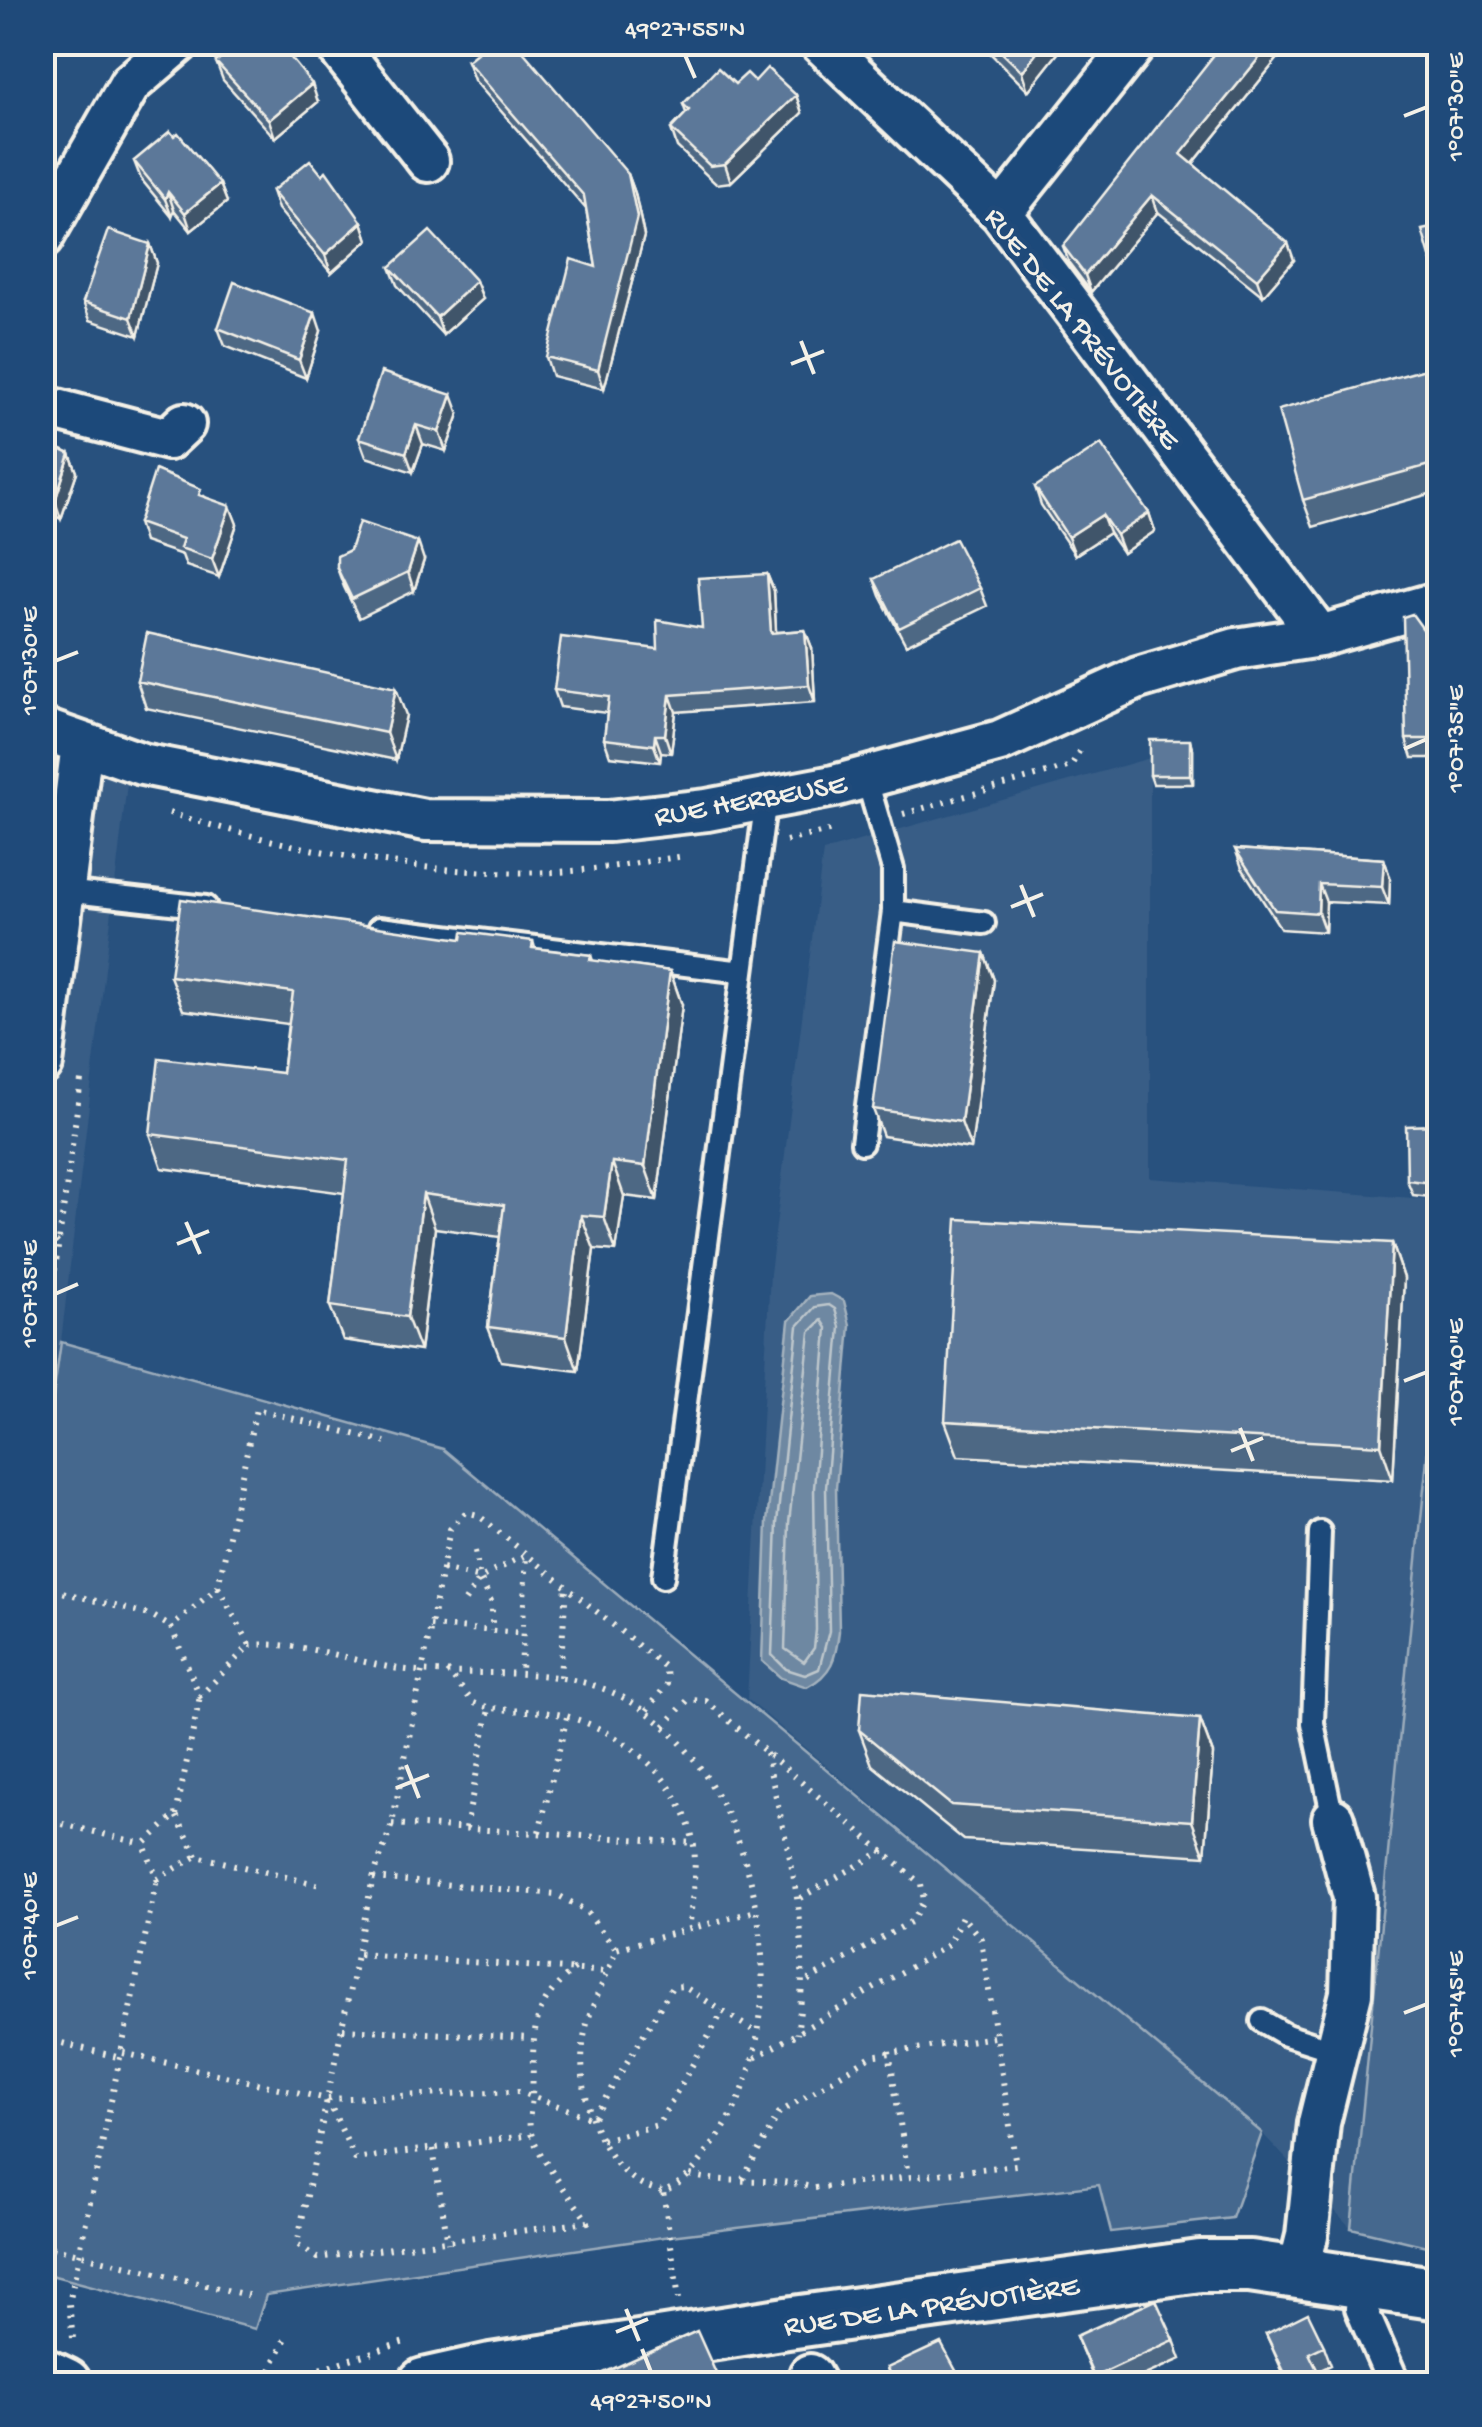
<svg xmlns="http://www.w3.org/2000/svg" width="1482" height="2427" font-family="'Gochi Hand',sans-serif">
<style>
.built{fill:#375d86}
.green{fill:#45688e;stroke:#9cacbb;stroke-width:2.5}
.water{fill:#6e88a2;stroke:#a4b2be;stroke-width:2.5}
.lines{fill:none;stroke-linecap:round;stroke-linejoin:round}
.shore{stroke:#bec7cc;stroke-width:2.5}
.service-casing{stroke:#f4f1e8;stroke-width:28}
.pedestrian-casing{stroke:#f4f1e8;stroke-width:38}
.minor-casing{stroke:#f4f1e8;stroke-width:48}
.tertiary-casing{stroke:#f4f1e8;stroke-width:58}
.path{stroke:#f4f1e8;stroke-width:6;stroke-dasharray:2.5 8;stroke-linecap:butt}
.service{stroke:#1f4a7a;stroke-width:20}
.pedestrian{stroke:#1f4a7a;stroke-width:30}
.minor{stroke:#1f4a7a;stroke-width:40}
.tertiary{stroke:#1f4a7a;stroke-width:50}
.wall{fill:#4e6784;stroke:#f4f1e8;stroke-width:2.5}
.shaded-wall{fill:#40546b;stroke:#f4f1e8;stroke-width:2.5}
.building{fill:#5b7899;stroke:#f4f1e8;stroke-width:2.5}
.ticks{fill:none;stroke:#f4f1e8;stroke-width:4}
.labels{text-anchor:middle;stroke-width:10;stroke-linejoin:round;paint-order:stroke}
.street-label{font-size:30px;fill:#f4f1e8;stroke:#1f4a7a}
.neatline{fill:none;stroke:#f4f1e8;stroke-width:4}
.ticks-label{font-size:25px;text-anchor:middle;fill:#f4f1e8}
</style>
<rect width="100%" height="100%" fill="#28517e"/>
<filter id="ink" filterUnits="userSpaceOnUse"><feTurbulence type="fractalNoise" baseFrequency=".01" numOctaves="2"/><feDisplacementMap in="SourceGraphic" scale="20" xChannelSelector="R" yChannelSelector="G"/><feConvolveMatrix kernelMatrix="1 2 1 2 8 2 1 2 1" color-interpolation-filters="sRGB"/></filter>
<g filter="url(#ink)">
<path class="built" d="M43,742L128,775L61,1342L43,1440Z
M1150,758V1178L1439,1200V1337L1351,2228L1262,2133L747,1699L770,1273L823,851Z"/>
<path class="green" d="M1439,1337L1440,2249H1439L1351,2228Z
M61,1342L443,1449L1262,2133L1232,2218L1111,2232L1099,2185L670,2236L266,2295L255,2329L43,2273L42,1473Z"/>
<path class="water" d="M831,1294L844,1301L850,1325L836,1488L839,1631C836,1658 832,1674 807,1687L781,1678L762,1661L767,1522L789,1321L810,1296Z"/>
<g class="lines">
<path class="shore" d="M829,1305L835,1309L840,1327L826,1488L829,1631L819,1669L805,1675L786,1669L772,1655L777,1523L798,1326L815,1307Z
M822,1320L827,1328L814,1488L816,1630L814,1648L804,1662L785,1649L789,1523L810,1332Z"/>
<g class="service-casing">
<path id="service" d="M866,777L893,869V911
M64,891L206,907
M379,928L743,972
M862,1143L893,911L984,923
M1320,1532L1313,1723L1333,1819
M663,1577L766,798
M1262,2021L1286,2035L1336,2051"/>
</g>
<g class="pedestrian-casing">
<path id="pedestrian" d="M1361,2308L1394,2384"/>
</g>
<g class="minor-casing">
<path id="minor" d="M334,42L428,161
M820,42L1001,213L1320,636
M1001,213L1137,42
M42,238L130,84L179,42
M42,406L168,439L184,424
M42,729L142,764L425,820L609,821L707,810L834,786L1000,741L1138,678L1236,649L1320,636L1440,602
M42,1064L82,744
M1298,2272L1307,2236L1319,2123L1351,1993L1354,1897L1333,1819
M810,2375L815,2384"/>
</g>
<g class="tertiary-casing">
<path id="tertiary" d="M42,2373L65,2384
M424,2384L491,2369L787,2323L1200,2266H1250L1440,2294"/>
</g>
<path class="path" d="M169,813C292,850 427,877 555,872C599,870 642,862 685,856
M903,814L1071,766L1082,746
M786,841L833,830
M42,1226L61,1247
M42,1268H59
M42,1364L82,1073
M475,1551L480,1578
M442,1569L480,1578L492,1603V1631
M43,1587L153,1616L171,1627
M218,1587L250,1645L200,1696L171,1627L218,1587L256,1409L385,1442
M465,1601L480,1578L526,1555L521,1673
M430,1626L523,1633
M250,1645C301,1641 350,1661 399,1669C482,1680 569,1658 642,1709C764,1793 802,2020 716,2140C700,2161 689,2182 663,2191L679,2299
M447,1671L474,1703C503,1714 535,1708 566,1716C626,1733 679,1778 693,1840C698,1865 691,1899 690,1925
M560,1677L566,1586
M664,1726L688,1700L706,1701L921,1884L924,1900L912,1921L805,1982
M766,1753C789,1858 813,1925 797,2034
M176,1815L200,1696
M42,1819L144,1844
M392,1824L694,1843
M466,1828L489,1709
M539,1832L567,1717
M197,1856L176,1815L144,1844L157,1879L197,1856L324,1886
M373,1878L556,1894L585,1910L616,1949
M800,1898L885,1850
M359,1954L608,1972
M575,1969C525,2008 535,2041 532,2097C531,2109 527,2124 532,2136C544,2166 570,2195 588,2222L317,2258L297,2244L373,1878L392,1824L450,1529L466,1512L478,1515L666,1668L667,1684L646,1712
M343,2029L531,2038
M42,2038L121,2058
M889,2051L908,2175
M123,2053L327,2099L518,2091L593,2119L672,1987L683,1986L757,2033
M328,2100L355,2159L531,2135
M602,2140L658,2125L723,2011
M433,2149L448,2243
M690,2175C731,2186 772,2175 814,2188L1016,2165L981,1939L962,1916L948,1945L753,2059
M743,2179L779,2113L871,2056L994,2037
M662,2191C604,2181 577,2099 583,2045C586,2012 606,1980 616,1949L756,1911
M42,2245L251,2296
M73,2338L69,2304L157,1879
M270,2370L286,2338
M300,2375L408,2341"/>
<use href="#service" class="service"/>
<use href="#pedestrian" class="pedestrian"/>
<use href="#minor" class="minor"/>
<use href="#tertiary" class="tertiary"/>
</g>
<path class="wall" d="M979,42H1060L1062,48L1028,91Z
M1291,42L1193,164L1294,260L1263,296L1158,212L1091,292L1069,263L1063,246Z
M467,61L628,174L635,193L644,236L604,389L552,376L546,357L596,267L586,209L474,80Z
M216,62L318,102L275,138L223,80Z
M755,81L796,95L802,113L731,182L716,184L677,147L671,129L686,113L683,104L735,84Z
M174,136L220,184L227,202L191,231L174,210L172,217L141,179L134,161Z
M272,191L362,222L368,240L331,273L278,209Z
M150,244L157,263L138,336L90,320L83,302Z
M390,267L476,281L483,299L443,335L397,285Z
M218,328L321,331L306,378L225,346Z
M1440,365V491L1313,527L1303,500Z
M459,414L446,451L423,444L413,472L366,457L359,438Z
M42,441L70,454L77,472L61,519L42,510Z
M1035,487L1149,513L1155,531L1123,553L1109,533L1075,555L1041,505Z
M204,496L237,524L219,577L186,566L182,555L144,542L138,523Z
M424,560L414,591L359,618L344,587L337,568Z
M767,574L774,591L776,632L805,630L812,648L815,702L676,712L671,753L661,752L660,762L610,756L604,739L607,713L560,707L554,690L658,649L702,628Z
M874,579L980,588L987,606L906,645L880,596Z
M1440,661V758H1412L1406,739Z
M137,681L406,715L396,760L146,708Z
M1193,750V784H1153L1150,775Z
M1235,849L1384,859L1390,877L1389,905L1326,902L1325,932L1281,929L1242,868Z
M462,939L533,941L535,948L591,955L593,961L670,971L682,1005L657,1200L624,1196L616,1251L594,1249L578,1371L501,1361L488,1327L500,1237L435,1228L420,1351L343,1340L330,1306L344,1193L162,1168L150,1134L282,1073L288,1024L183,1010L170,976Z
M984,953L994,980L971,1149L883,1136L873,1109Z
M1440,979V1198L1413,1195L1407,1180L1436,1125Z
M1392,1243L1404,1278L1393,1480L958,1456L945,1421Z
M1200,1719L1213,1754L1205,1856L964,1840L872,1765L859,1730Z
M1266,2334L1324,2346L1331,2365L1318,2371L1324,2384H1288Z
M1076,2336L1174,2340L1181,2359L1125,2384H1096Z
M887,2368L960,2378L962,2384H892Z"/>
<path class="shaded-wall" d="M1045,42H1060L1062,48L1028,91L1022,72Z
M1272,42H1291L1187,171L1181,154Z
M312,84L318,102L275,138L269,120Z
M796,95L802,113L731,182L725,164Z
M628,174L635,193L644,236L604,389L598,370Z
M220,184L227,202L191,231L185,213Z
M168,192L174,210L172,217L165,199Z
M1152,195L1158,212L1091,292L1085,275Z
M362,222L368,240L331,273L325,255Z
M1288,243L1294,260L1263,296L1257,279Z
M150,244L157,263L138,336L131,318Z
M476,281L483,299L443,335L437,317Z
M315,313L321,331L306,378L299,360Z
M452,395L459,414L446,451L439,432Z
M416,425L423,444L413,472L406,453Z
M70,454L77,472L61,519L55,501Z
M230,506L237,524L219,577L212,559Z
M1149,513L1155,531L1123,553L1116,535Z
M1102,515L1109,533L1075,555L1068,537Z
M418,542L424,560L414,591L408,572Z
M767,574L774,591L777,650L771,633Z
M805,630L812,648L815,702L809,685Z
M1433,643L1440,661V757L1433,739Z
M396,688L406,715L396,760L386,733Z
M670,695L676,712L671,753L665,735Z
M655,735L661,752L660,762L654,745Z
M1190,740L1193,750V784L1190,775Z
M1384,859L1390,877L1389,905L1382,887Z
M1319,884L1326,902L1325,932L1318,913Z
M984,953L994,980L971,1149L961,1122Z
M670,971L682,1005L657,1200L645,1166Z
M612,1162L624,1196L616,1251L604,1217Z
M423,1194L435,1228L420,1351L407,1317Z
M581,1215L594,1249L578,1371L566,1337Z
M1392,1243L1404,1278L1393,1480L1381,1445Z
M1200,1719L1213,1754L1205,1856L1192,1821Z"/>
<path class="building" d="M231,42H270L272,45L278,42L312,84L269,120L216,62L224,55L225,46Z
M490,42H515L628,174L637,217L598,370L546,357L571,259L596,267L584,196L467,61Z
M991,42H1045L1022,72Z
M1224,42H1272L1181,154L1288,243L1257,279L1152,195L1085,275L1063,246Z
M718,68L735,84L747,73L755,81L767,68L796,95L725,164L710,166L671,129L689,110L683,104Z
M170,131L174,136L178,133L220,184L185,213L168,192L165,199L134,161Z
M310,160L322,175L326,171L362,222L325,255L272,191Z
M1440,226V290L1422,230Z
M108,230L150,244L131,318L83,302Z
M430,231L476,281L437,317L390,267Z
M234,282L315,313L299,360L218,328Z
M1440,365V462L1303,500L1278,410Z
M381,372L452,395L439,432L416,425L406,453L359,438Z
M42,441L70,454L55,501L42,495Z
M1101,444L1149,513L1116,535L1102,515L1068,537L1035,487Z
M155,470L201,489L199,495L230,506L212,559L180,548L183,539L138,523Z
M359,522L418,542L408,572L352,599L337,568V556L350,550Z
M955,539L980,588L899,628L874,579Z
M767,574L771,633L805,630L809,685L670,695L665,735H655L654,745L604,739L609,697L554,690L561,637L658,649L657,620L702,628L698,578Z
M1412,614L1433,643V739H1406L1403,617Z
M147,633L396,688L386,733L137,681Z
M1150,740H1190V775H1150Z
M1235,849L1384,859L1382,887L1319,884L1318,913L1275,910Z
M181,899L462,939L463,932L533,941L532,948L591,955L590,960L670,971L645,1166L612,1162L604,1217L581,1215L566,1337L488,1327L504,1205L423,1194L407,1317L330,1306L348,1160L150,1134L159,1058L282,1073L293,992L170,976Z
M895,941L984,953L961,1122L873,1109Z
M1435,979H1440V1184L1407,1180L1406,1126L1436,1125Z
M957,1219L1392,1243L1381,1445L945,1421Z
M862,1690L1200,1719L1192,1821L951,1805L859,1730Z
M1156,2300L1174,2340L1094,2377L1076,2336Z
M1308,2313L1324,2346L1309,2353L1324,2384H1290L1266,2334Z
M697,2331L719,2380L710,2384H579Z
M941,2343L960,2378L951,2382L952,2384H894L887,2368Z"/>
</g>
<path class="ticks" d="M685,55L695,78M1404,116L1427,107M801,341L814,374M791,364L824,351M55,661L78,652M1404,749L1427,739M1021,885L1034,917M1011,907L1043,894M186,1222L200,1254M177,1244L209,1231M55,1294L78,1284M1404,1381L1427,1372M1240,1428L1253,1461M1231,1451L1263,1438M406,1765L419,1798M396,1788L429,1775M55,1926L78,1917M1404,2013L1427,2004M626,2309L639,2341M616,2332L648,2319M642,2349L651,2372"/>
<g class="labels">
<g class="street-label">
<text transform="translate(1084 327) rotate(52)" y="10">RUE DE LA PRÉVOTIÈRE</text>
<text transform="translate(750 798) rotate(-10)" y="10">RUE HERBEUSE</text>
<text transform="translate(931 2304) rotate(-8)" y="10">RUE DE LA PRÉVOTIÈRE</text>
</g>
</g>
<rect width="1482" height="2427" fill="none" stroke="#1f4a7a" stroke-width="110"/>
<rect x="55" y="55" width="1372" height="2317" class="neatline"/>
<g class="ticks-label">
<text x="685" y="36">49°27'55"N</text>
<text transform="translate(1454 107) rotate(-90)" y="9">1°07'30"E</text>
<text transform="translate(28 661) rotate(-90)" y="9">1°07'30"E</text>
<text transform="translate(1454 739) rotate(-90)" y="9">1°07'35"E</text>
<text transform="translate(28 1294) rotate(-90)" y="9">1°07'35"E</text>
<text transform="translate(1454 1372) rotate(-90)" y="9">1°07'40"E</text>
<text transform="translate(28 1926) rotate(-90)" y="9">1°07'40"E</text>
<text transform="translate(1454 2004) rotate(-90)" y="9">1°07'45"E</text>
<text x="651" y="2408">49°27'50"N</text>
</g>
</svg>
